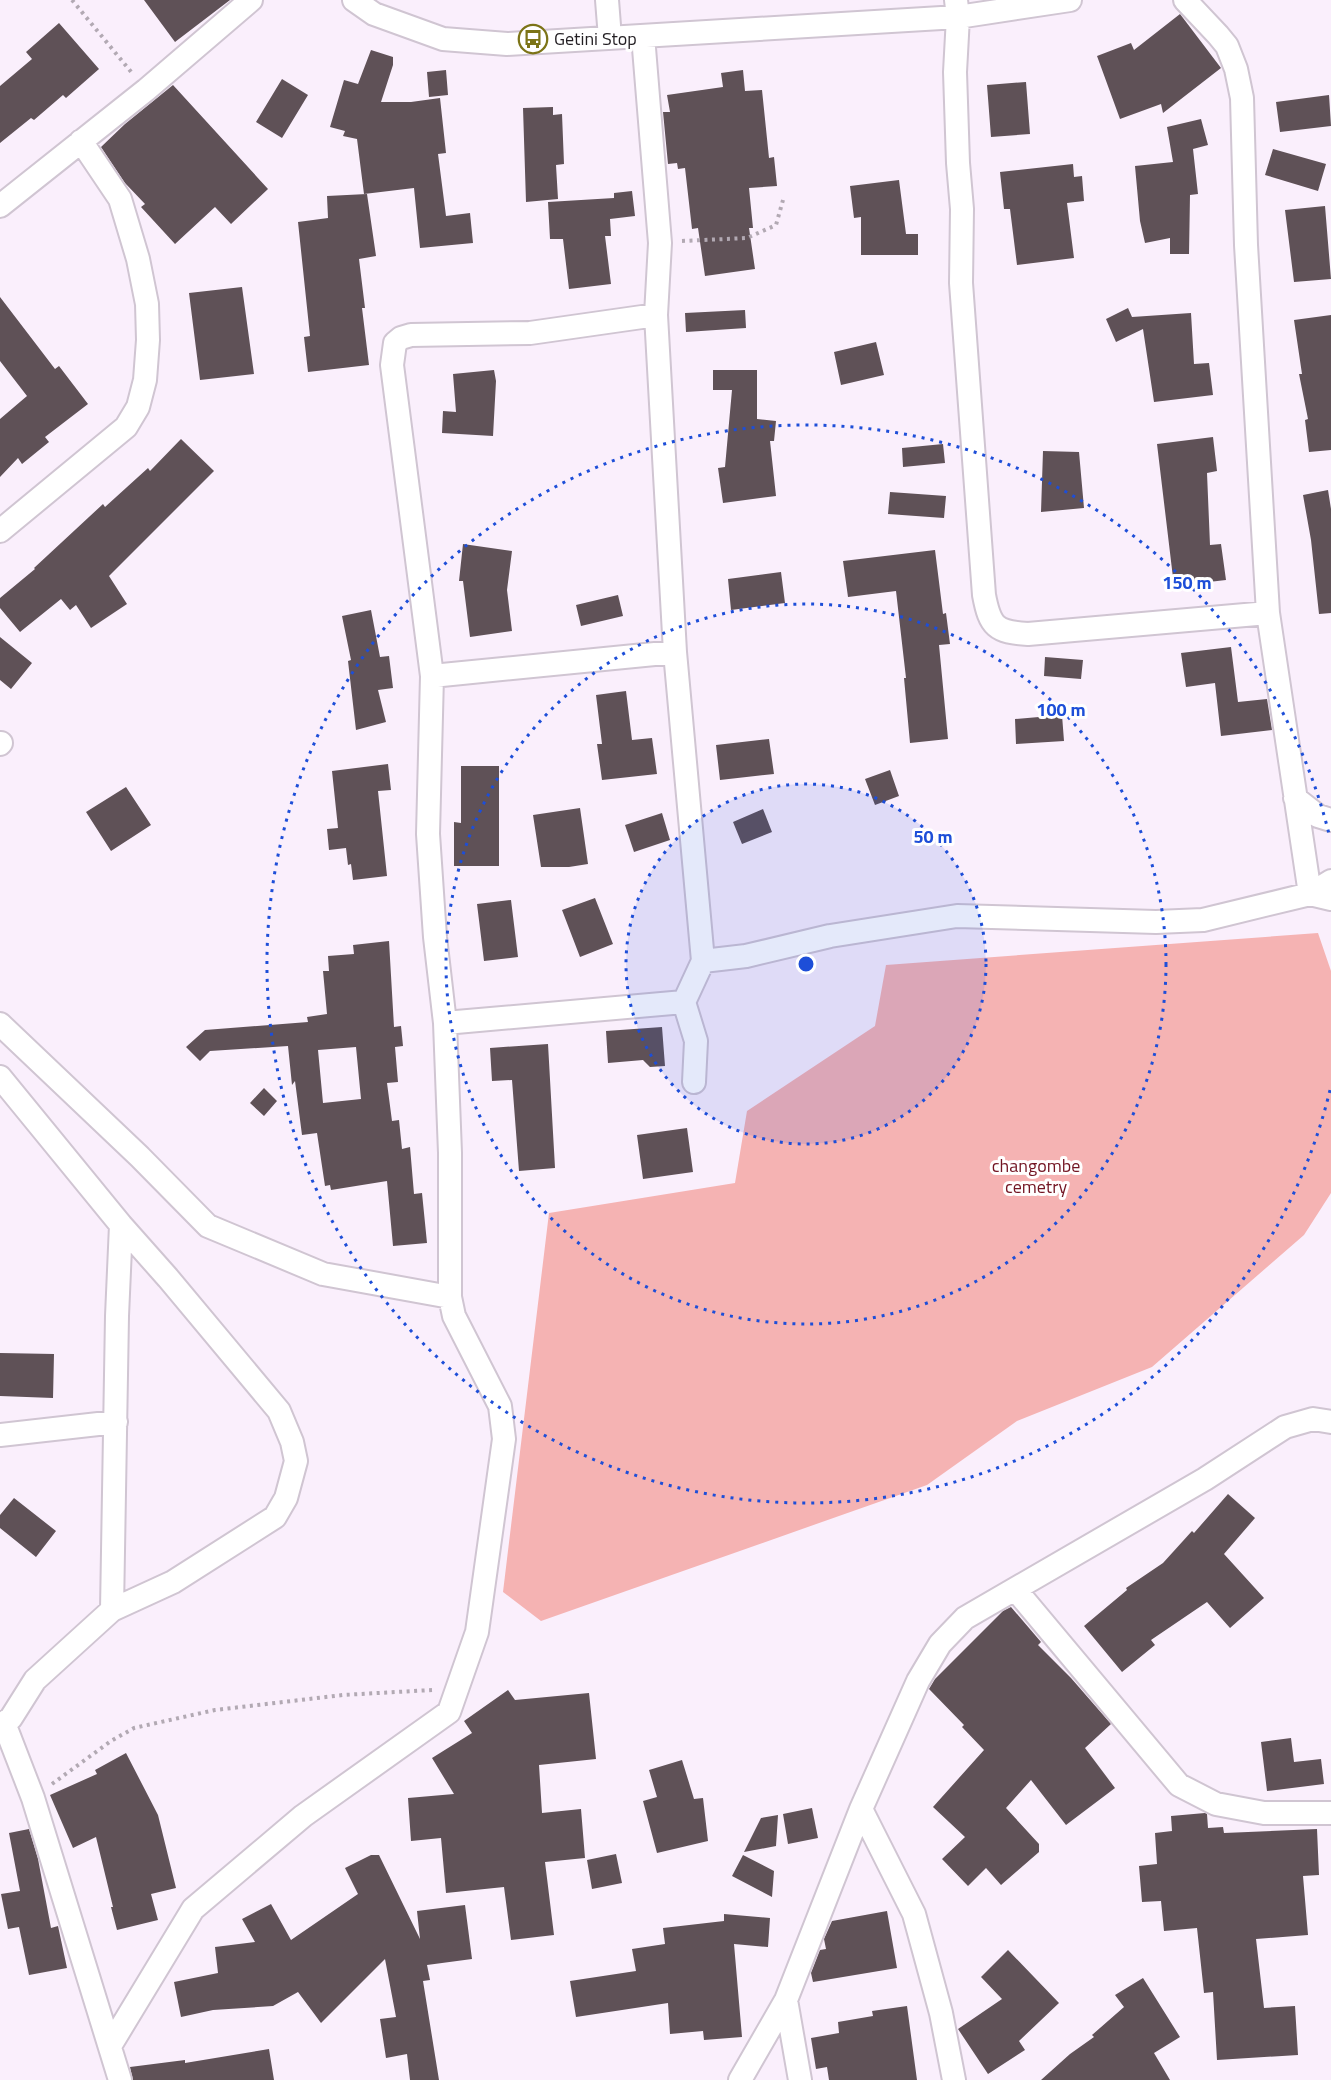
<svg xmlns="http://www.w3.org/2000/svg" width="1331" height="2080" font-family="'Titillium Web',sans-serif">
<style>
.green{fill:#f5b3b3}
.building{fill:#5f5157;fill-rule:evenodd}
.lines{fill:none;stroke-linecap:round;stroke-linejoin:round}
.minor-casing{stroke:#d0c5d2;stroke-width:26}
.path{stroke:#b2a9b3;stroke-width:4;stroke-dasharray:3 4.5;stroke-linecap:butt}
.minor{stroke:#fff;stroke-width:22}
.ring{fill:none;stroke:#1d4ed8;stroke-width:3;stroke-dasharray:3 6}
.labels{text-anchor:middle;stroke-width:6;stroke-linejoin:round;paint-order:stroke}
.poi-label{font-size:18px;fill:#221e22;stroke:#fff;text-anchor:start}
.park-label{font-size:18px;fill:#721422;stroke:#fff}
.centre{fill:#1d4ed8;stroke:#fff;stroke-width:3}
.ring-label{font-size:18px;text-anchor:middle;font-weight:bold;fill:#1d4ed8;stroke:#fff;stroke-width:6;stroke-linejoin:round;paint-order:stroke}
</style>
<rect width="100%" height="100%" fill="#faeffc"/>
<path class="green" d="M1318,933L1331,971V1193L1304,1235L1152,1367L1017,1421L927,1485L541,1621L503,1592L549,1213L735,1183L747,1111L875,1026L886,965Z"/>
<path class="building" d="M144,0H230L175,42Z
M1180,14L1221,68L1163,113L1161,104L1120,119L1097,56L1131,43L1134,50Z
M59,23L99,69L66,98L63,95L34,120L31,118L0,143V86L32,59L26,52Z
M371,50L393,57V65L381,102H411L440,98L446,153L438,154L446,216L470,213L473,243L420,248L414,188L364,194L357,139L343,136L345,131L330,127L344,80L358,84Z
M446,70L448,95L429,97L427,72Z
M743,70L745,91L762,90L769,158L774,157L777,186L749,188L753,228H749L755,269L705,276L698,228L692,229L685,168L678,169L677,163L668,164L663,112H670L667,95L723,87L721,73Z
M282,79L308,95L282,138L256,122Z
M1026,82L1030,134L991,137L987,85Z
M173,85L268,189L231,224L215,207L175,244L141,207L145,204L125,183L101,147L125,124Z
M1329,95L1331,126L1280,132L1276,102Z
M553,107V115L562,114L564,164L556,165L558,199L526,202L523,108Z
M1201,119L1208,145L1193,149L1198,194L1190,195L1189,254H1170V238L1145,243L1140,221L1135,166L1173,162L1167,127Z
M1273,149L1326,164L1318,191L1265,175Z
M1073,164L1074,177L1082,176L1084,201L1067,203L1074,258L1017,265L1010,209H1004L1000,172Z
M899,180L906,234H918V255H861V217L854,218L850,186Z
M632,191L635,216L610,219L611,236H605L611,284L569,289L563,239H550L548,202L614,198V193Z
M367,194L376,256L359,259L365,308H362L369,365L308,372L304,337L310,336L298,222L328,218L327,196Z
M1325,206L1331,279L1294,282L1285,210Z
M242,287L254,374L200,380L189,293Z
M0,297L55,369L59,366L88,404L45,437L49,442L22,464L18,458L0,477V419L27,396L0,361Z
M1128,308L1132,317L1191,313L1194,364L1209,363L1213,395L1154,402L1143,329L1116,342L1106,319Z
M745,310L746,328L686,332L685,313Z
M1331,315V450L1309,452L1305,420L1308,419L1299,374H1302L1294,320Z
M876,342L884,375L841,385L834,352Z
M494,370L496,381L493,436L442,433L443,411L456,412L453,374Z
M713,370H757V419L776,421L774,441H770L776,496L723,503L718,468L725,467L732,390H713Z
M1213,437L1217,471L1207,473L1210,545L1221,544L1226,580L1174,586L1157,444Z
M181,439L214,471L109,576L127,604L91,628L76,605L70,610L61,599L20,632L0,608V598L35,569L34,568L103,504L105,507L148,468L150,471Z
M943,444L945,463L903,467L902,448Z
M1043,451L1079,452L1084,508L1041,512Z
M1328,490L1331,509V613L1319,614L1311,540L1303,495Z
M890,492L946,496L944,518L888,514Z
M463,544L512,551L507,590L512,631L470,637L463,581H459Z
M935,550L943,614L946,613L950,644L939,645L948,739L910,743L904,678H906L896,591L848,597L843,561Z
M781,572L785,603L731,610L728,579Z
M618,595L623,616L581,626L576,605Z
M371,610L380,657L389,656L393,688L378,690L386,722L356,730L348,661L351,660L342,616Z
M0,637L32,663L11,689L0,680Z
M1231,647L1238,702L1267,699L1272,730L1221,736L1215,683L1186,687L1181,653Z
M1045,657L1083,660L1081,679L1044,676Z
M626,691L632,740L652,738L657,774L602,780L597,744H602L596,695Z
M1062,715L1064,741L1016,744L1015,719Z
M769,739L774,774L720,780L716,745Z
M388,764L391,790L378,791L387,876L353,880L351,864L348,865L346,848L329,850L327,829L338,828L332,771Z
M461,766H499V866H454V822L461,823Z
M890,770L899,796L875,805L865,779Z
M126,787L151,825L111,851L86,812Z
M580,808L588,864L569,867H541L533,815Z
M763,809L772,832L742,844L733,822Z
M662,813L670,840L634,852L625,825Z
M595,898L613,944L580,957L562,910Z
M511,900L518,957L484,961L477,904Z
M389,941L394,1027L401,1026L403,1046L395,1047L398,1082L387,1083L392,1121L399,1120L402,1149L410,1147L414,1194L422,1193L427,1243L393,1246L387,1181L331,1190L330,1185L325,1186L317,1133L302,1135L295,1081L292,1085L288,1046L210,1051L200,1061L186,1047L205,1030L308,1022L307,1017L327,1014L323,971H329L328,956L354,954L353,945ZM356,1047L361,1099L323,1103L318,1050Z
M662,1027L665,1066L650,1067L643,1060L608,1063L606,1031Z
M548,1044L555,1168L519,1171L512,1080L492,1081L490,1048Z
M264,1088L277,1101L264,1116L250,1103Z
M687,1128L693,1172L643,1179L637,1135Z
M0,1353L54,1354L53,1398L0,1396Z
M1228,1494L1255,1518L1224,1554L1264,1598L1230,1628L1207,1602L1151,1640L1155,1645L1122,1672L1084,1626L1127,1590L1126,1588L1163,1563L1192,1531L1194,1533Z
M14,1498L56,1531L36,1557L0,1528V1515Z
M1011,1607L1041,1642L1038,1645L1071,1678L1111,1724L1085,1748L1115,1788L1066,1825L1031,1780L1006,1808L1039,1844V1852L1001,1885L986,1868L968,1886L942,1859L965,1837L933,1807L984,1750L962,1727L964,1725L929,1689L935,1679L1003,1611Z
M508,1690L515,1700L589,1693L596,1759L539,1765L542,1813L581,1809L585,1858L545,1862L554,1935L511,1940L504,1887L446,1893L441,1838L411,1841L408,1798L454,1794L432,1758L472,1733L464,1721Z
M1291,1738L1294,1762L1321,1759L1324,1784L1267,1791L1261,1742Z
M126,1753L158,1815L176,1888L151,1894L158,1920L117,1930L111,1907H113L96,1837L73,1848L50,1795L97,1774L95,1770Z
M682,1760L694,1799L703,1798L708,1841L657,1853L643,1801L657,1797L649,1770Z
M812,1808L818,1838L788,1844L783,1814Z
M1205,1813L1207,1814L1208,1828L1223,1827L1224,1833L1317,1829L1319,1875L1303,1876L1308,1935L1256,1939L1264,2008L1295,2006L1298,2055L1217,2060L1213,1992L1204,1993L1197,1928L1164,1931L1161,1901L1142,1902L1139,1866L1157,1864L1155,1833L1172,1831L1171,1816Z
M778,1815L776,1846L744,1852L761,1818Z
M29,1829L38,1859L51,1928L58,1926L67,1968L29,1975L19,1927L8,1929L1,1894L20,1891L9,1833Z
M616,1854L622,1883L592,1889L587,1860Z
M371,1855H379L420,1939L417,1911L465,1905L472,1959L427,1965L430,1980L423,1981L439,2080H410L407,2054L386,2058L380,2019L396,2017L385,1959L321,2023L298,1992L273,2006L213,2010L181,2017L174,1982L218,1973L215,1947L255,1942L242,1919L271,1904L291,1940L358,1894L345,1868Z
M743,1855L774,1871L772,1897L732,1876Z
M887,1911L897,1968L813,1982L811,1973L820,1950L826,1949L824,1939L832,1921Z
M724,1914L770,1918L768,1947L734,1944L742,2037L704,2040L703,2031L670,2034L668,2003L576,2017L570,1981L636,1971L632,1949L665,1944L663,1928L724,1921Z
M1008,1950L1059,2003L1019,2041L1025,2050L988,2074L958,2029L1002,1999L981,1977Z
M1143,1978L1180,2037L1154,2053L1170,2080H1041L1070,2054L1094,2037L1092,2035L1124,2007L1115,1995Z
M907,2006L917,2080H829L827,2067L816,2069L811,2038L839,2033L838,2022L873,2016L872,2011Z
M269,2049L274,2080H133L130,2067L185,2060V2063Z"/>
<g class="lines">
<g class="minor-casing">
<path id="minor" d="M354,0L374,14L443,39L507,44L958,17L1070,0
M607,0L610,38
M956,0L958,17L955,72L958,163L962,209L961,283L984,595C990,627 996,632 1028,634L1268,613
M1185,0L1218,35L1227,46L1236,69L1242,98L1246,245L1268,613L1310,894L1331,899
M643,36L660,243L656,315L675,652L703,961L684,1002L696,1041L694,1082
M0,206L146,90L251,0
M0,531L126,427L138,407L145,380L148,340L147,304L138,259L120,199L81,141
M432,676L675,652
M0,744L1,743
M1295,798L1318,816L1331,820
M703,961L746,956L830,936L957,916L1156,922L1203,920L1310,894L1331,881
M445,1023L684,1002
M0,1024L140,1157L208,1226L323,1274L450,1297
M0,1077L121,1225L168,1278L279,1411L292,1442L296,1461L286,1498L275,1517L173,1582L112,1610L35,1680L11,1718L4,1723L33,1798L120,2080
M0,1435L116,1422
M1015,1589L1179,1785L1216,1804L1264,1813H1331
M112,1610L117,1316L121,1225
M861,1809L914,1914L941,2013L954,2080
M786,2000L800,2080
M110,2046L193,1909L303,1816L449,1712L477,1632L504,1439L500,1406L454,1316L450,1297V1153L445,1023L435,937L428,834L432,676L392,365L395,343L401,338L411,335L530,333L656,315
M740,2080L786,2000L861,1809L918,1681L940,1644L965,1618L1205,1479L1285,1427L1313,1419L1331,1422"/>
</g>
<path class="path" d="M72,0L132,73
M682,241L747,238L776,225L783,200
M52,1784L111,1741L134,1728L215,1710L343,1695L432,1690"/>
<use href="#minor" class="minor"/>
</g>
<circle cx="806" cy="964" r="180" fill="#1d4ed8" fill-opacity=".12"/>
<g class="ring">
<circle cx="806" cy="964" r="180"/>
<circle cx="806" cy="964" r="360"/>
<path d="M1330 1090A539 539 0 1 1 1330 838"/>
</g>
<defs>
<g id="bus-ring" transform="scale(1.5)"><circle r="9.5" fill="#fff" stroke="#7c7417" stroke-width="1.5"/><path d="M-5-6H5V4H4V6H2V4H-2V6H-4V4H-5ZM-3.5-4V0h7V-4ZM-3.5 1.2v1.5H-2V1.2ZM2 1.2v1.5H3.5V1.2Z" fill="#7c7417"/></g>
</defs>
<g fill-rule="evenodd">
<use href="#bus-ring" x="533" y="39"/>
</g>
<g class="labels">
<g class="poi-label">
<text x="554" y="45">Getini Stop</text>
</g>
<g class="park-label">
<text x="1036" y="1172">changombe<tspan x="1036" dy="21">cemetry</tspan></text>
</g>
</g>
<circle cx="806" cy="964" r="9" class="centre"/>
<g class="ring-label">
<text x="1187" y="589">150 m</text>
<text x="1061" y="716">100 m</text>
<text x="933" y="843">50 m</text>
</g>
</svg>
